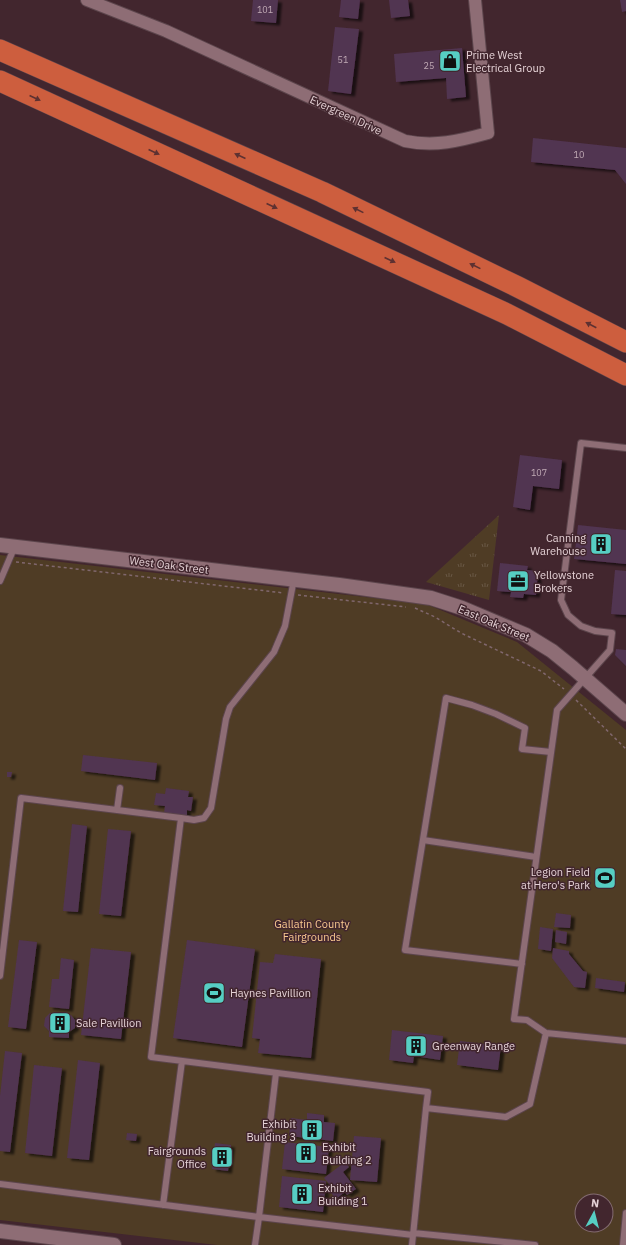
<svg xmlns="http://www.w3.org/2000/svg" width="626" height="1245" font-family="'IBM Plex Sans',sans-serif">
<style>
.grass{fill:url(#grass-tufts)}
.green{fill:#4f3c25;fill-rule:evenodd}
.building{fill:#513451;filter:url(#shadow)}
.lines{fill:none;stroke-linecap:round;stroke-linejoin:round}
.service-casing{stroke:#5c454c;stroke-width:8}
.minor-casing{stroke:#5c454c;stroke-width:14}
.tertiary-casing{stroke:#5c454c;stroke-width:16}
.motorway-casing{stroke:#5c454c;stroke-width:22}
.path{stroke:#80676d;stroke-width:1.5;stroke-dasharray:3 3;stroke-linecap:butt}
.service{stroke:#8e6d75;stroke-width:6}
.minor{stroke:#8e6d75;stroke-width:12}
.tertiary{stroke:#8e6d75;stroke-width:14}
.motorway{stroke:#cd5e3e;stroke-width:21}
.oneway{fill:#5e3131}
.labels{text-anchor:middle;stroke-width:3;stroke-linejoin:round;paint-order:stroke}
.number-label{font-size:9px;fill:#c0aab5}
.poi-label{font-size:11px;fill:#e5d2d6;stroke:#42262e;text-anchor:start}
.street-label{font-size:11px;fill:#e5d2d6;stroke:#42262e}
.park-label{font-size:11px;fill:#f9c98f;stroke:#42262e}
</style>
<defs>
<pattern id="grass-tufts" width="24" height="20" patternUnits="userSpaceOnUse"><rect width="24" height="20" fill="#4f3c25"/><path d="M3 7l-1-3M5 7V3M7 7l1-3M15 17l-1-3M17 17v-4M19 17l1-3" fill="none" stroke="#685744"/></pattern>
<filter id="shadow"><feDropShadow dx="4" dy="2.5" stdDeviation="1" flood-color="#0009"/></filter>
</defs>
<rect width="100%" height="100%" fill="#42262e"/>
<path class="grass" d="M499,515L489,600L426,582Z"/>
<path class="green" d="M0,555L426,604L517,642L626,730V1245H217L0,1220ZM582,1201H606V1225H582Z"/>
<path class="building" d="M253,0H278L276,23L251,21Z
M341,0H360L358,19L339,17Z
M389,0H408L410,16L391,18Z
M620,0H626V11L622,12Z
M335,27L359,29L351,94L328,91Z
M462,48L466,97L447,99L446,78L396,82L394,54Z
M533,138L626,148V184L615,170L531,162Z
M520,455L562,460L559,489L533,486L530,510L513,507Z
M578,525L626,530V564L574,559Z
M500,563L528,566L527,570L538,571L536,595L524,594L523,598L510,597L511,592L497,591Z
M615,570L626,571V615L611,614Z
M616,649L626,650V666L615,655Z
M83,755L157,763L155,780L81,771Z
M7,772H12L11,777H7Z
M166,788L189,791L188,797H193L191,811L187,810V816L164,813L165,806L154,805L156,793L165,794Z
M72,824L87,826L78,912L63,911Z
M108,829L131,831L121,916L99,914Z
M556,913L571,915L570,928L554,927Z
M540,927L553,929L551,951L538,949Z
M556,930L567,932L566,944L555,942Z
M19,940L37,942L26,1029L8,1027Z
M187,940L255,949L242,1047L173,1038Z
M91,948L131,952L121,1039L81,1035Z
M553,948L569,951V954L583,971L587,972L585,988L574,987L552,958Z
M275,954L321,959L311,1058L258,1053L260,1039L252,1038L260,962L273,963Z
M61,958L74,960L69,1009L49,1007L52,979H59Z
M596,978L625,982L624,992L595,988Z
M50,1013L71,1015L75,1020V1028L69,1032V1038L49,1037V1031L44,1026L45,1018Z
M392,1030L443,1036L440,1060L414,1056L413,1063L389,1060Z
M460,1041L501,1046L498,1070L457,1065Z
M5,1051L22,1053L10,1152L0,1151V1096Z
M78,1060L100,1063L89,1160L67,1158Z
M34,1065L62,1068L52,1156L25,1153Z
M307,1113L324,1115V1122L335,1123L333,1141L289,1136L291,1118L307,1120Z
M127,1133L137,1134L136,1141L126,1140Z
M354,1136L381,1138L377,1182L350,1180Z
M285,1142L329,1147L326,1174L282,1169Z
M215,1143L231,1145L228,1171L212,1169Z
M345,1162L349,1167L343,1172L356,1189L347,1195L345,1192L336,1199L328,1189L331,1186L324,1178Z
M282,1176L326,1181L323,1212L279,1207Z"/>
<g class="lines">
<g class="service-casing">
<path id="service" d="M0,581L15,546
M120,788L117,810L181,818L151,1057L428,1092L426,1108
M181,818L194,820L204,818L211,808L226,719L230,707L274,652L285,626L294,579
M423,840L536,857
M522,964L405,950L446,698L472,705L496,714L525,728L522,749L551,752
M0,976L21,798L117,810
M546,1033L626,1041
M0,1184L259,1217L276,1073
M163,1205L182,1061
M413,1233L535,1245
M255,1245L259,1217L413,1235
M412,1245L426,1108L506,1117L530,1104L546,1033L527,1020L514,1019L557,710L610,650L612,633L595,631L581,626L568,615L561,600L581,443L626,448
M623,1245L626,1213"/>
</g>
<g class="minor-casing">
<path id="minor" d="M87,0L166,31L405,141C435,147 459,141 488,133L475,0"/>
</g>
<g class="tertiary-casing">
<path id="tertiary" d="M0,545L339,585L431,598L462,608L526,635L552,651L573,668L626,714
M0,1231L114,1245"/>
</g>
<g class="motorway-casing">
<path id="motorway" d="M0,50L322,192L518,287L626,342
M0,81L507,314L626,375"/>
</g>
<path class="path" d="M16,562L284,593
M298,595L406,607
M415,608L435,617L461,633L541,671L564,689
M576,700L626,749"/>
<use href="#service" class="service"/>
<use href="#minor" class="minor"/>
<use href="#tertiary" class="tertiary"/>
<use href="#motorway" class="motorway"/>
</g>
<defs><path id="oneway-solid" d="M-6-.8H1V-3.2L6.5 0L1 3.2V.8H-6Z"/></defs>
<g class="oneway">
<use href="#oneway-solid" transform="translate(35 98) rotate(25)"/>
<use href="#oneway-solid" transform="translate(154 152) rotate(25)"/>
<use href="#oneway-solid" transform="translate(240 156) rotate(-156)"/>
<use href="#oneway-solid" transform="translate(272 206) rotate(25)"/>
<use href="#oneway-solid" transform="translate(358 210) rotate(-154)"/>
<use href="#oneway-solid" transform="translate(390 260) rotate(25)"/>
<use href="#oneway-solid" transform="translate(475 266) rotate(-154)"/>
<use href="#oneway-solid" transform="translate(591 325) rotate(-153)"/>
</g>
<defs>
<g id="shop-square" transform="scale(1.15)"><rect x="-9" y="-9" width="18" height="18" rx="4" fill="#56cec3" stroke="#42262e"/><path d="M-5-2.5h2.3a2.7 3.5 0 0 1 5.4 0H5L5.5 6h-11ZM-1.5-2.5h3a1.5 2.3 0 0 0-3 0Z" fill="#111"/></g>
<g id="building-square" transform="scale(1.15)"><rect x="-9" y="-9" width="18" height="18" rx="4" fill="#56cec3" stroke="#42262e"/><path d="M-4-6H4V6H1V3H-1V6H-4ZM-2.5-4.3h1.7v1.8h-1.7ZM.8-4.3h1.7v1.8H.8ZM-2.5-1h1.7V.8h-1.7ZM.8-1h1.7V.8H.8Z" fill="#111"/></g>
<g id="office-square" transform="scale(1.15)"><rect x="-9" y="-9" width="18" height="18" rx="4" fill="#56cec3" stroke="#42262e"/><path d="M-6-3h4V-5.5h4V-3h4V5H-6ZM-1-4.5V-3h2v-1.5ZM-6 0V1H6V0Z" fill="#111"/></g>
<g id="stadium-square" transform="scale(1.15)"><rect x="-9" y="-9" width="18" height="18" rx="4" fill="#56cec3" stroke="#42262e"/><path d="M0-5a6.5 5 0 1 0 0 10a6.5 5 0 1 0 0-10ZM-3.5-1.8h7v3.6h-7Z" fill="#111"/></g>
</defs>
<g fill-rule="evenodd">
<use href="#shop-square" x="450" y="61"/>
<use href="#building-square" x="601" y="544"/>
<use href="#office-square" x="518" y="581"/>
<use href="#stadium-square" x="605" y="878"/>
<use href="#stadium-square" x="214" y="993"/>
<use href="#building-square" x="60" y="1023"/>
<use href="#building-square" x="416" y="1046"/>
<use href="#building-square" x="312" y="1130"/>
<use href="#building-square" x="306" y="1153"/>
<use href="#building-square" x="222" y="1157"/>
<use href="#building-square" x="302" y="1194"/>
</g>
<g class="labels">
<g class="number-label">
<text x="265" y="13">101</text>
<text x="343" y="63">51</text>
<text x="429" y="69">25</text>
<text x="579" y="158">10</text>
<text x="539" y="476">107</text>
</g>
<g class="poi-label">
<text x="466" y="59">Prime West<tspan x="466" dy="13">Electrical Group</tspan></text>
<text x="586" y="542" text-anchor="end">Canning<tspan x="586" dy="13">Warehouse</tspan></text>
<text x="534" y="579">Yellowstone<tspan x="534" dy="13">Brokers</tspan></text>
<text x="590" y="876" text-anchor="end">Legion Field<tspan x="590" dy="13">at Hero's Park</tspan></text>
<text x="230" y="997">Haynes Pavillion</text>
<text x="76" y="1027">Sale Pavillion</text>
<text x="432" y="1050">Greenway Range</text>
<text x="296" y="1128" text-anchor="end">Exhibit<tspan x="296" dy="13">Building 3</tspan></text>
<text x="322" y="1151">Exhibit<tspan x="322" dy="13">Building 2</tspan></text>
<text x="206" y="1155" text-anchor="end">Fairgrounds<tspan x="206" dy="13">Office</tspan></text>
<text x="318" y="1192">Exhibit<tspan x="318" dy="13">Building 1</tspan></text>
</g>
<g class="street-label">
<text transform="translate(346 115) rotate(25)" y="4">Evergreen Drive</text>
<text transform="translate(169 565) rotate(7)" y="4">West Oak Street</text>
<text transform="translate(494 623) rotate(23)" y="4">East Oak Street</text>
</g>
<g class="park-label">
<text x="312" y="928">Gallatin County<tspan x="312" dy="13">Fairgrounds</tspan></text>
</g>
</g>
<g transform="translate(594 1213) rotate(7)"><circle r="19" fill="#42262e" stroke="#836b71"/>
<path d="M0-3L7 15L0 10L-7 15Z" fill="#56cec3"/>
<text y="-6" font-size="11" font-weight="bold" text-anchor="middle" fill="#e5d2d6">N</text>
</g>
</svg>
